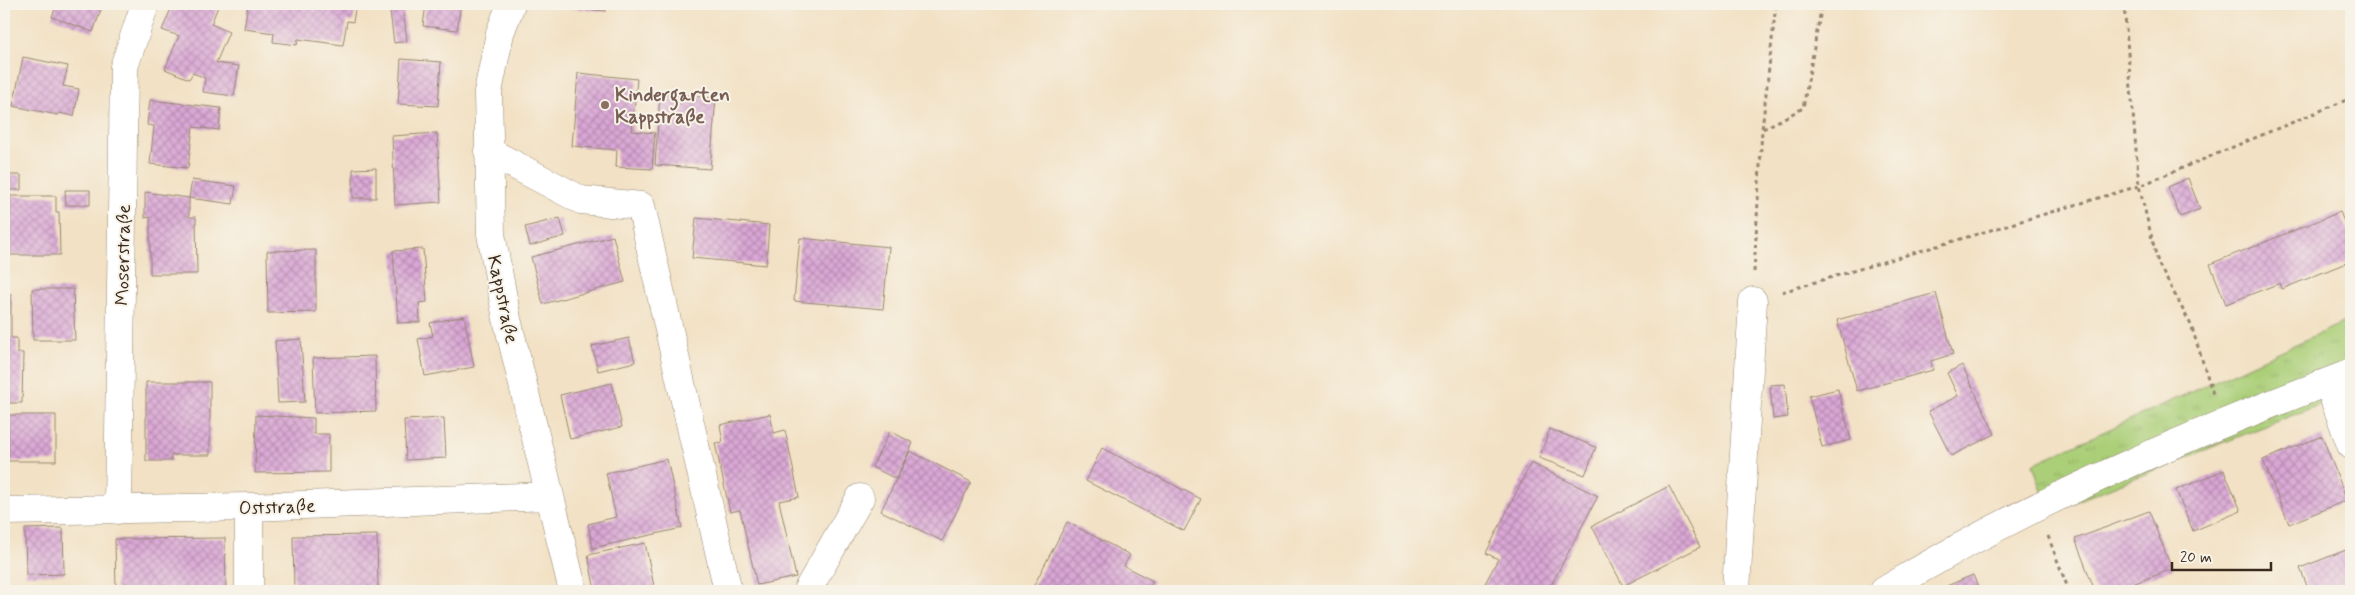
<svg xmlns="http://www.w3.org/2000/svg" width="2355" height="595" font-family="Mynerve,sans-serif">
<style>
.grass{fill:url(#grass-tufts);stroke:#737c4b}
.building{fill:url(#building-cross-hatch)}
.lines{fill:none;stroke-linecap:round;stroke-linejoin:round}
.minor-casing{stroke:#968671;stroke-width:29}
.path{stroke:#968671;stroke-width:3;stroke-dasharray:4 4;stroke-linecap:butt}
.minor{stroke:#fff;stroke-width:28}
.education-dot{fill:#8d6e63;stroke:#f7f3e8;stroke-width:2}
.labels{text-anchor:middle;stroke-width:4;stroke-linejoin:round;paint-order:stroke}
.education-label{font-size:19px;font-weight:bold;fill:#785e54;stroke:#f7f3e8;text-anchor:start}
.street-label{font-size:19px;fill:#3b2a1e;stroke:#f7f3e8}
</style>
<defs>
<pattern id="grass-tufts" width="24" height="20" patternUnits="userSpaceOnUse" patternTransform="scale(1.25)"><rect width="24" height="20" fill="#abcf78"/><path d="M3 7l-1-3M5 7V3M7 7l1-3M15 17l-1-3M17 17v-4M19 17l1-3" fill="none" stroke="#94b267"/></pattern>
<pattern id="building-cross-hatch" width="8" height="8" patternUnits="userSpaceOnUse" patternTransform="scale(1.25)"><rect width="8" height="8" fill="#daa7d6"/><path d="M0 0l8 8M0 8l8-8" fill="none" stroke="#b288ad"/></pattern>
</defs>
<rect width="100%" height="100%" fill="#f7f3e8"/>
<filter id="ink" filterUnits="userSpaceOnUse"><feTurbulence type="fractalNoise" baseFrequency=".02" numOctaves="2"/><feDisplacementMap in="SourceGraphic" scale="10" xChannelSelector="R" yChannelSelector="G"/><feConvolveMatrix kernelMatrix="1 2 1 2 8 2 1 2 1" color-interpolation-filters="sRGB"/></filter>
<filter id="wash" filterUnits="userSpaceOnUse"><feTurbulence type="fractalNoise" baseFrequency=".0096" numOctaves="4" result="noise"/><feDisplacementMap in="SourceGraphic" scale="20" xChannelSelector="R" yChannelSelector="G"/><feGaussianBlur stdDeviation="1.12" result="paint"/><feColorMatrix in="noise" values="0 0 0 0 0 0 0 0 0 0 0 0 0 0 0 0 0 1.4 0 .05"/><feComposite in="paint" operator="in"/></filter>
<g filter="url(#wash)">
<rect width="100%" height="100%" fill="#f2e1c4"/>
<path class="grass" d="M2351,319V392L2049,512L2033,464Z"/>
<g id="blocks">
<path class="building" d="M57,4H103L93,32L52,17Z
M173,4H219L211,24L229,32L216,63L239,66L234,96L203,92L205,78L193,73L189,79L165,69L179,36L162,30Z
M248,4H356L353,22L347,21L343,45L298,39L297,45L273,42L274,33L244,29Z
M426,4H461L457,30L423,26Z
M571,4H606V11L571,8Z
M403,9L407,41L394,43L390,11Z
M23,57L68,66L63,86L79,89L74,116L59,113L58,115L13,106Z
M401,59L441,62L438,106L398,104Z
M578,73L637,79L632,131L655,133L652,169L616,167L617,150L572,146Z
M660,94L716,98L710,169L655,165Z
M150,100L221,108L219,130L193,127L188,168L150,164L154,126L147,125Z
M437,133L441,202L395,205L392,136Z
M376,168V198H353V169Z
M4,175H21V190H4Z
M2188,178L2200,209L2180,217L2168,187Z
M192,180L236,186L233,204L189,198Z
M65,190H90V205H66Z
M145,192L189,198V217H196L197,274H150V217L145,218Z
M10,196H56V212H59L60,255H7L6,216H10Z
M2340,212L2351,238V261L2282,289L2280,283L2226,304L2210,264Z
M560,218L565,236L530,246L525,227Z
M696,218L769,225L766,265L692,258Z
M613,236L625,282L543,304L531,257Z
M800,238L889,247L883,309L794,301Z
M423,249L427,302L419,303L420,322L398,323L393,251Z
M316,250V312L268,313L267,251Z
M32,289H73L75,340H33Z
M1936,293L1953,354L1931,361L1933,370L1857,391L1837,320Z
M4,294H11V338H17V353H23L22,403H4Z
M464,316L474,367L425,376L418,339L433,336L430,323Z
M629,338L635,362L598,371L592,346Z
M301,339L305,402L278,403L275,341Z
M375,356L376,411L315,413L313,358Z
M1962,365L1995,434L1951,456L1928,411L1958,396L1947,373Z
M146,382H210V455H171V461H146Z
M612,383L622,427L570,439L560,395Z
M1785,384L1788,417L1773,419L1770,385Z
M1838,389L1851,440L1822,447L1809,396Z
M770,414L774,433L785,430L799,497L779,501L796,577L757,585L740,510L730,512L715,443L723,442L720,425Z
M8,415H56V461H8Z
M256,415L314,418V434H329V472L255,473Z
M444,418L446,458L406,460L404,420Z
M1550,429L1596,447L1585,475L1539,458Z
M890,431L913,443L896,479L872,467Z
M2322,436L2347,500L2289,524L2263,460Z
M1102,448L1201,499L1184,531L1086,481Z
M910,451L971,482L942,541L881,511Z
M667,459L682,528L593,548L588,524L616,517L606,473Z
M1531,463L1598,496L1548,591H1481L1498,559L1486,553Z
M2224,470L2241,511L2193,531L2176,490Z
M1669,486L1700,547L1623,586L1592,526Z
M2149,511L2172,569L2114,591H2095L2075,539Z
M1067,522L1130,555L1124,566L1153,581L1148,591H1031Z
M63,528L64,574L26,575L25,529Z
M377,535L378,591H294L293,536Z
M225,538L226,591H116L115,539Z
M645,543L655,591H595L588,555Z
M2351,548V591H2309L2300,568Z
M1973,575L1980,591H1935Z"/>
</g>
</g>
<g filter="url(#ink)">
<use href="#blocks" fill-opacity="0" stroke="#968671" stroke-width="1"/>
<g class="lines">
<g class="minor-casing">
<path id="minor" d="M511,4L500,33L488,92L491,234L507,319L573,591
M488,151L581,200L641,206L728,591
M2328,382L2351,445
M249,507V591
M118,510L124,67L145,4
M4,511L249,507L550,496
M807,591L860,498
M1736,591L1753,301
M1884,591C2031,501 2191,434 2351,373"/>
</g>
<path class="path" d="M2124,4L2139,186L2158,263L2191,325L2213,394
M1763,129L1803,108L1822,4
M1754,272L1762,130L1776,4
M1782,292L2139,186L2351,98
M2048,536L2069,591"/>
<use href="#minor" class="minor"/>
</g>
</g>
<circle class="education-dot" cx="605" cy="105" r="5"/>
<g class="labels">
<g class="education-label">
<text x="615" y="101">Kindergarten<tspan x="615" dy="22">Kappstraße</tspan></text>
</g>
<g class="street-label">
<text transform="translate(122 255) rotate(-89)" y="7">Moserstraße</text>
<text transform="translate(504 299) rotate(78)" y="7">Kappstraße</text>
<text transform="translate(277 506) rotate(-2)" y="7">Oststraße</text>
</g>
</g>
<rect width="2355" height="595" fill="none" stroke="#f7f3e8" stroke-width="20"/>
<path d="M2172 562v8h99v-8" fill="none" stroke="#3b2a1e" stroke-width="2.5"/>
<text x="2180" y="562" font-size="15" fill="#3b2a1e" stroke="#f7f3e8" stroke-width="4" paint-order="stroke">20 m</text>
</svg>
